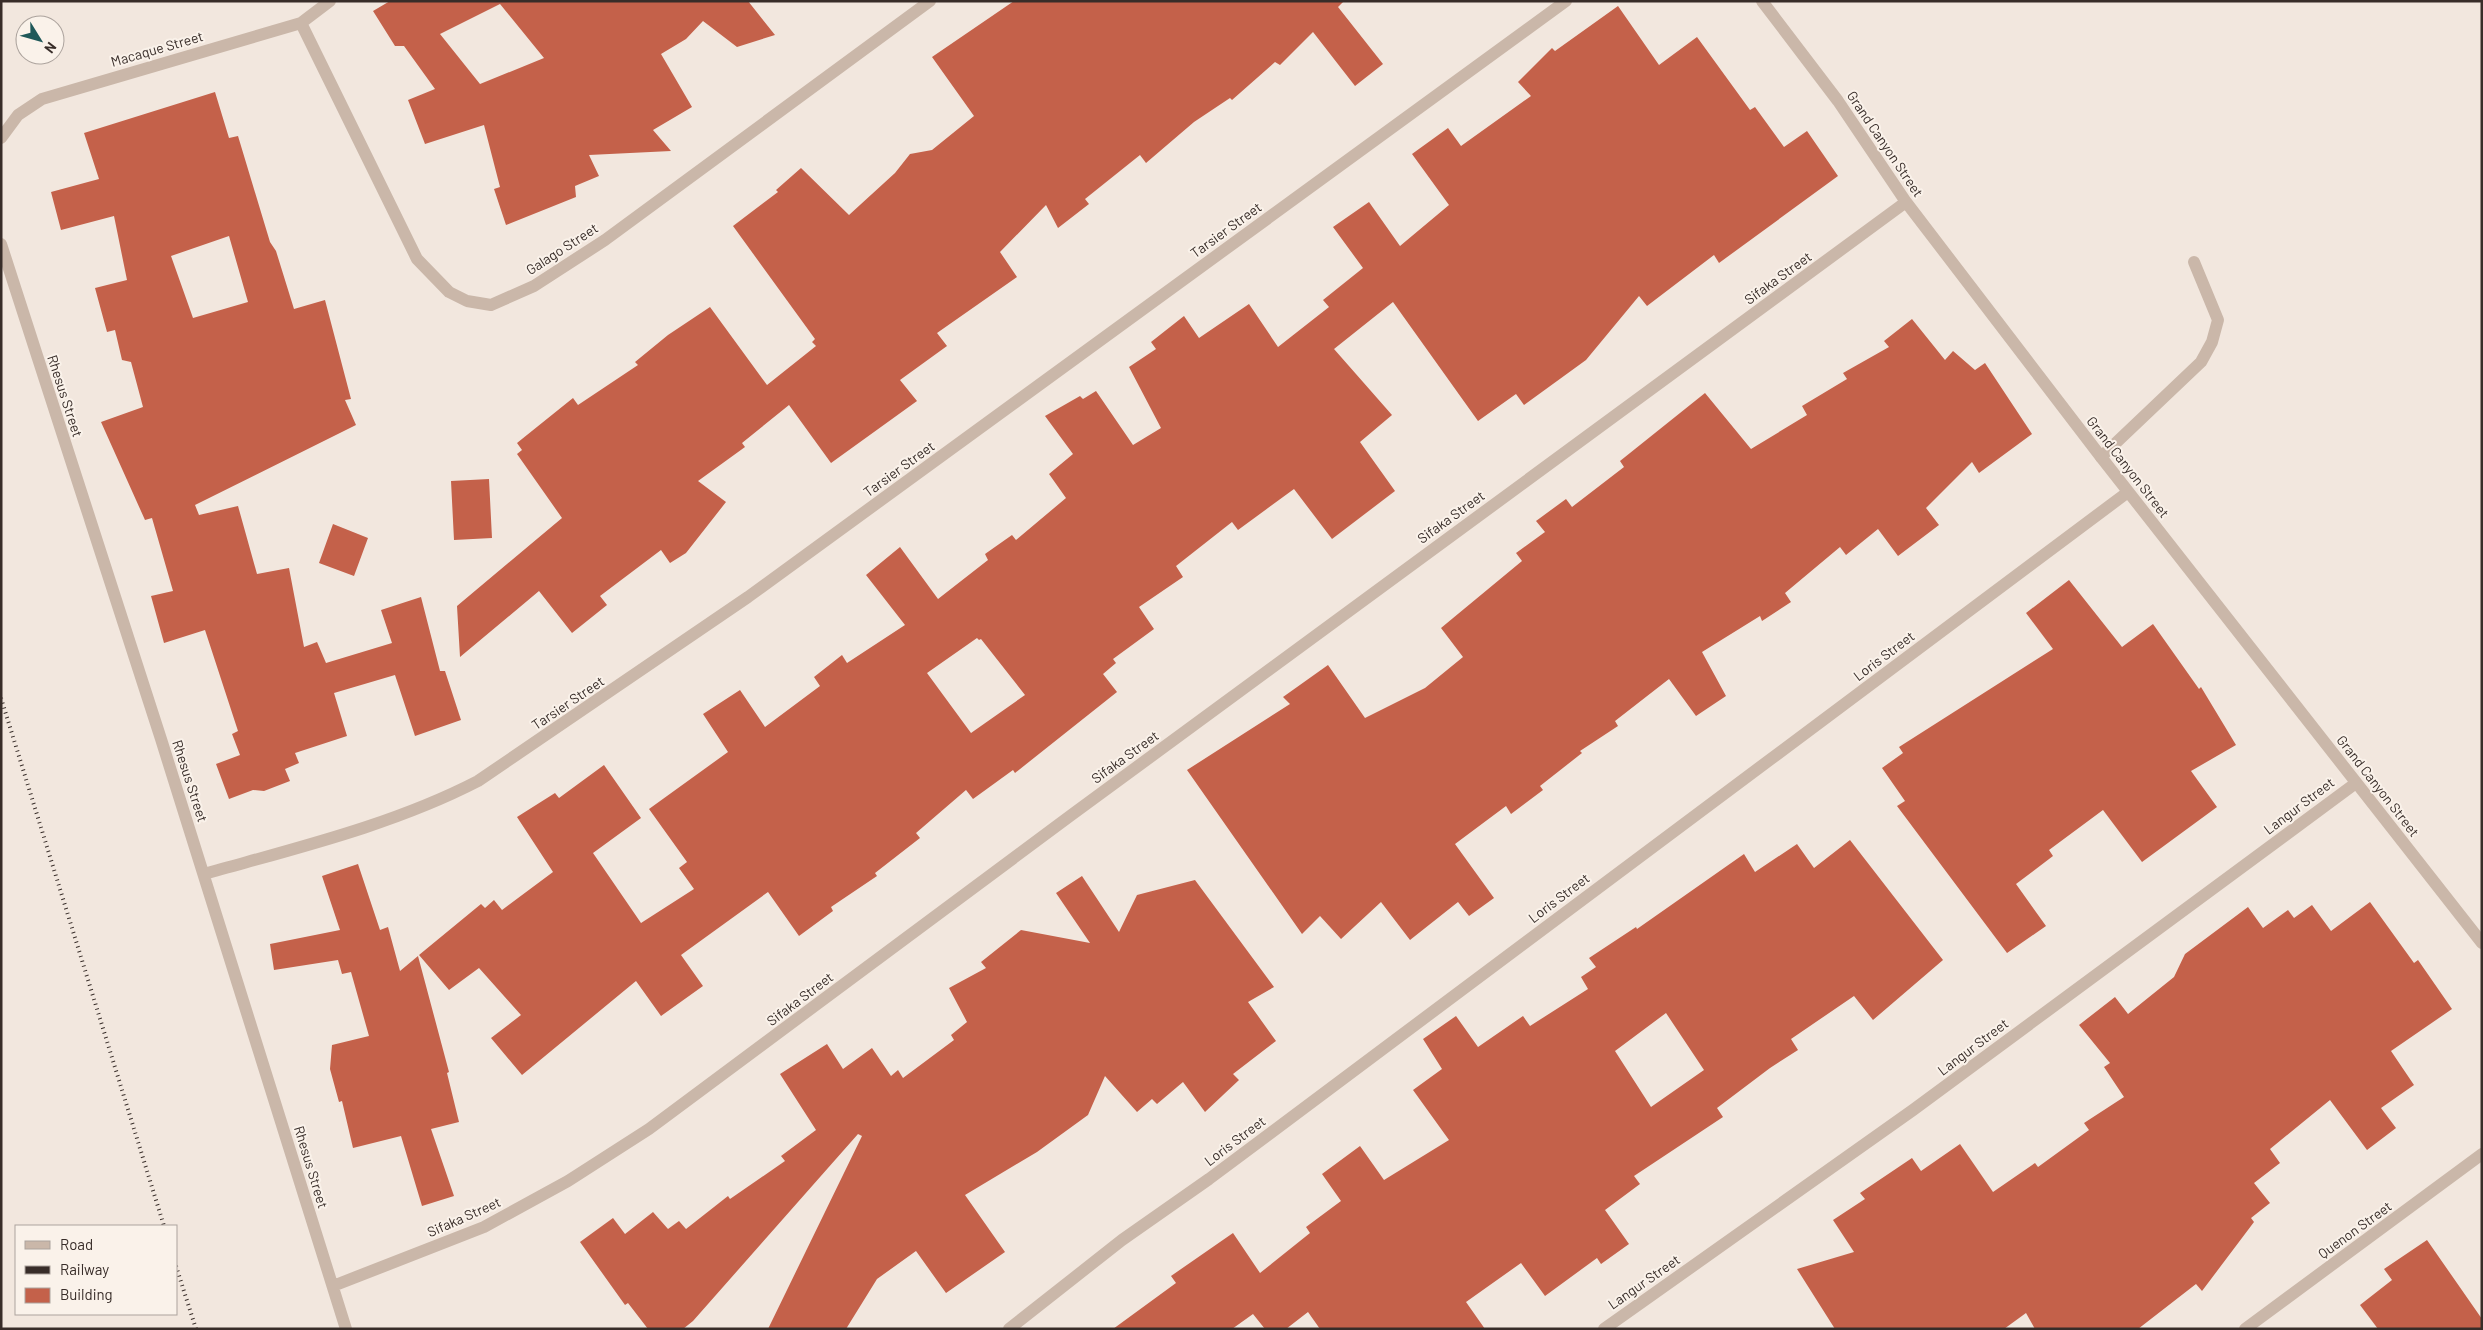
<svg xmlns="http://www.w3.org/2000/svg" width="2483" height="1330" font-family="Barlow,sans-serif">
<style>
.building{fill:#c4614a;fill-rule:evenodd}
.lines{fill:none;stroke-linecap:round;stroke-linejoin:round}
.lane{stroke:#cab7a9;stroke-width:12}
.street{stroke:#cab7a9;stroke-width:12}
.rail{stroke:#382d29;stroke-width:4;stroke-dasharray:1 4;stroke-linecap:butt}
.labels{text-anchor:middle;stroke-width:4;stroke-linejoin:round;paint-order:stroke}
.street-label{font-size:14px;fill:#382d29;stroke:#faf2ea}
</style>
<rect width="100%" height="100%" fill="#f2e7de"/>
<path class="building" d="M390,1H748L775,35L737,47L703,21L686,39L661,54L692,107L653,130L671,151L589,155L599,176L575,186L576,197L506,225L494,189L500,187L484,125L425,144L408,100L435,89L404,46H395L373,11ZM500,4L544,58L480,84L440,34Z
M1014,1H1344L1338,7L1383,64L1355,86L1313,32L1280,65L1275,62L1232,100L1230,98L1194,122L1146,163L1140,155L1085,199L1089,204L1058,228L1046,205L1000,252L1017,277L937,333L947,346L900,380L917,401L831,463L789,405L742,443L745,447L698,481L726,502L686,553L670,563L661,550L600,596L607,605L572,633L539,591L460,657L457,606L562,518L517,454L522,450L517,443L573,398L578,405L638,365L635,362L668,335L710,307L767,385L816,346L812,342L815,339L733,226L778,192L776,190L801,168L849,215L895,173L910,154L932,150L974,116L932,57Z
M1618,6L1659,65L1697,37L1750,110L1755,107L1784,147L1807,131L1838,176L1719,263L1714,255L1647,306L1639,296L1586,360L1524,405L1516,394L1478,421L1393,302L1334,349L1392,415L1360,442L1395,491L1332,539L1294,489L1238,530L1232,522L1176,566L1183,577L1139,607L1154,629L1113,659L1116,663L1103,674L1117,692L1015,773L1013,770L973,799L966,790L916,833L920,838L875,873L877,876L831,907L833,911L799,936L768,892L681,955L703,986L661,1016L636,981L522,1075L491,1038L521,1015L479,968L449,990L419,955L481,904L485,908L494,900L502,910L553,872L517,817L555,793L559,798L604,765L641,818L593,853L641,923L694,889L679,868L687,862L649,809L728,752L703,714L740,690L765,727L820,686L814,677L842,655L847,663L905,625L866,575L900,547L938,599L988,560L985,554L1012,535L1016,540L1066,498L1049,474L1073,454L1045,416L1080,396L1083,399L1096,391L1133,445L1161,428L1129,367L1156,349L1151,342L1184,316L1199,338L1249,304L1278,347L1329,307L1323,300L1363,268L1333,227L1369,202L1400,246L1449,205L1412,154L1448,128L1461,146L1531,96L1518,82L1552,48L1555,51ZM977,638L979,640L981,639L1025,695L971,733L927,673Z
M215,92L229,138L238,136L270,242L276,251L294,309L325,300L351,399L345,400L356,425L195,505L199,515L238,506L257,574L289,568L304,647L317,642L326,663L392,643L381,610L421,597L440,671H445L461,720L415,736L395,675L334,693L347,736L295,753L299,763L285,769L290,781L264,791L253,790L229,799L216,764L240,755L232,734L238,731L205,630L164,643L151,596L173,591L152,518L145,520L101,422L143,407L131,362L122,360L115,330L107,332L95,288L127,280L114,216L61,230L51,192L99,179L84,133ZM229,236L248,302L193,318L171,256Z
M1912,319L1945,360L1953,351L1975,370L1985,363L2032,434L1979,473L1972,462L1926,508L1939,525L1898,556L1878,529L1846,555L1840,547L1785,593L1791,602L1762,621L1760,616L1702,652L1726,696L1696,716L1669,679L1615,721L1618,726L1580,751L1582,753L1540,786L1543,790L1511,814L1506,806L1455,844L1494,898L1469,916L1458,902L1410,940L1381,902L1341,939L1320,916L1302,934L1187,770L1290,704L1283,697L1328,665L1365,718L1425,688L1463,657L1441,628L1522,561L1516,553L1545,532L1536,521L1566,499L1572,507L1624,467L1620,461L1705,393L1751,449L1807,415L1802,406L1847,379L1843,373L1889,347L1884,341Z
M489,479L492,538L454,540L451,481Z
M333,524L368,538L354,576L319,563Z
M2069,580L2122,647L2153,624L2199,689L2201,687L2236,745L2191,771L2217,807L2142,862L2103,810L2049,850L2053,856L2016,884L2046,926L2007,953L1897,806L1905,801L1882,768L1903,753L1899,747L2053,649L2026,613Z
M1850,840L1943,960L1873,1020L1854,996L1791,1039L1798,1050L1770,1068L1717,1108L1723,1117L1634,1176L1640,1184L1605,1210L1629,1244L1601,1264L1597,1258L1545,1296L1521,1263L1466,1302L1485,1329H1320L1308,1312L1286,1329H1265L1253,1314L1232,1329H1113L1176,1283L1171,1276L1233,1233L1260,1273L1310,1233L1306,1227L1341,1201L1322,1174L1360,1146L1384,1180L1449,1140L1413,1090L1442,1069L1423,1039L1456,1016L1478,1047L1523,1016L1530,1026L1588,989L1581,977L1596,967L1589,958L1636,927L1637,929L1744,854L1755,872L1797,844L1814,868ZM1666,1013L1704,1070L1651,1107L1615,1051Z
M358,864L380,930L388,927L400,971L418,956L449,1072L447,1073L459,1122L431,1129L454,1196L422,1206L401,1136L353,1148L342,1101L339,1102L330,1069L332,1045L369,1036L351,972L342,974L338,960L274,970L270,944L340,930L322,876Z
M1082,876L1119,932L1137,895L1195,880L1274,987L1248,1002L1276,1041L1233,1074L1239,1080L1205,1112L1183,1082L1157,1104L1152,1099L1137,1112L1105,1076L1088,1115L1037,1152L965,1195L1005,1252L946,1293L916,1251L877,1279L846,1329H768L862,1136L858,1134L693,1321L683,1329H648L628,1303L625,1305L580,1242L613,1218L625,1234L653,1212L668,1229L679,1221L686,1229L728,1196L730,1199L785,1161L781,1156L816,1130L780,1074L827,1044L843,1069L872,1048L891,1076L898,1070L903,1078L954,1040L951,1035L967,1022L949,988L986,968L981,962L1021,930L1090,943L1056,893Z
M2370,902L2414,963L2418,960L2452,1009L2391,1051L2414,1085L2381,1108L2396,1128L2367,1150L2330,1100L2270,1149L2280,1163L2254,1183L2270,1203L2251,1218L2254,1222L2202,1291L2196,1284L2138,1329H2035L2026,1313L2004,1329H1835L1797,1269L1854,1252L1833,1220L1865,1199L1860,1193L1912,1158L1921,1171L1960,1144L1993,1192L2035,1163L2038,1167L2089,1130L2084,1123L2124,1097L2104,1067L2110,1063L2079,1025L2115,997L2128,1014L2174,977L2185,954L2248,907L2263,928L2288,910L2294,918L2312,905L2331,931Z
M2427,1240L2482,1319V1329H2378L2360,1305L2392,1280L2384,1269Z"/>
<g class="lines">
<path class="lane" d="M2101,457L2201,362L2212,342L2218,320L2194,262"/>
<path class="street" d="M1762,1L1838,101L1906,202L2101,457L2482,943
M301,23L417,259L449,292L467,301L491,305L534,286L605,240L930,1
M1,138L18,115L42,99L301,23L330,1
M1,244L161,739L346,1329
M204,874C296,848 393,825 478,781L748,597L1566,1
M333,1286L484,1227L568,1181L649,1129L1070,816L1906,202
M1009,1329L1122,1240L1209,1179L2128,492
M1604,1329L1913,1110L2356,783
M2245,1329L2482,1154"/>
<path class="rail" d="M1,698L164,1226
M176,1266L196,1329"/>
</g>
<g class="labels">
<g class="street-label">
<text transform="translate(157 49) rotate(-16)" y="5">Macaque Street</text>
<text transform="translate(1885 144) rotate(56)" y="5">Grand Canyon Street</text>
<text transform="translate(1226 230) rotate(-36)" y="5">Tarsier Street</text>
<text transform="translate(562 249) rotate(-33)" y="5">Galago Street</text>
<text transform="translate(1778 278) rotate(-36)" y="5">Sifaka Street</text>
<text transform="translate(65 396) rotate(72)" y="5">Rhesus Street</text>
<text transform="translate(2128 467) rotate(52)" y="5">Grand Canyon Street</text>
<text transform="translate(899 469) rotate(-36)" y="5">Tarsier Street</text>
<text transform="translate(1451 517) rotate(-36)" y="5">Sifaka Street</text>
<text transform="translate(1884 656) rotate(-37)" y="5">Loris Street</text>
<text transform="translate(568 703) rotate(-34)" y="5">Tarsier Street</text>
<text transform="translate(1125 757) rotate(-36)" y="5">Sifaka Street</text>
<text transform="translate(190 781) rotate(72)" y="5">Rhesus Street</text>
<text transform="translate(2378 786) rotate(52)" y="5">Grand Canyon Street</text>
<text transform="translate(2299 806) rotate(-37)" y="5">Langur Street</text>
<text transform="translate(1559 898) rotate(-37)" y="5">Loris Street</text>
<text transform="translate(800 999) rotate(-37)" y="5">Sifaka Street</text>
<text transform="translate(1973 1047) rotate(-37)" y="5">Langur Street</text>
<text transform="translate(1235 1141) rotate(-37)" y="5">Loris Street</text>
<text transform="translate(311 1167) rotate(73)" y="5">Rhesus Street</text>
<text transform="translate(464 1217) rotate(-24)" y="5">Sifaka Street</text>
<text transform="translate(2355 1230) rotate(-36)" y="5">Quenon Street</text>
<text transform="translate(1644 1282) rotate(-35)" y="5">Langur Street</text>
</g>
</g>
<rect width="2483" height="1330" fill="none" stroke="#382d29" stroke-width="5"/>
<rect x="15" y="1225" width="162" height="90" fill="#faf2ea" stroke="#aca39d"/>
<rect x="25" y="1241" width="25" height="8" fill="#cab7a9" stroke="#aca39d"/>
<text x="60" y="1250" font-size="15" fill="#382d29">Road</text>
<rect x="25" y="1266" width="25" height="8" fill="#382d29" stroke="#aca39d"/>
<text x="60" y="1275" font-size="15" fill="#382d29">Railway</text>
<rect x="25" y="1288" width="25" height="15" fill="#c4614a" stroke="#aca39d"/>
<text x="60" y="1300" font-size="15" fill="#382d29">Building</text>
<g transform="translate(40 40) rotate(127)"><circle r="24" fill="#faf2ea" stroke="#aca39d"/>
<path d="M0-4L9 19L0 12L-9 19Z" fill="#1f5859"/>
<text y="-8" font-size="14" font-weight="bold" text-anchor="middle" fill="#382d29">N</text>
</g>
</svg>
